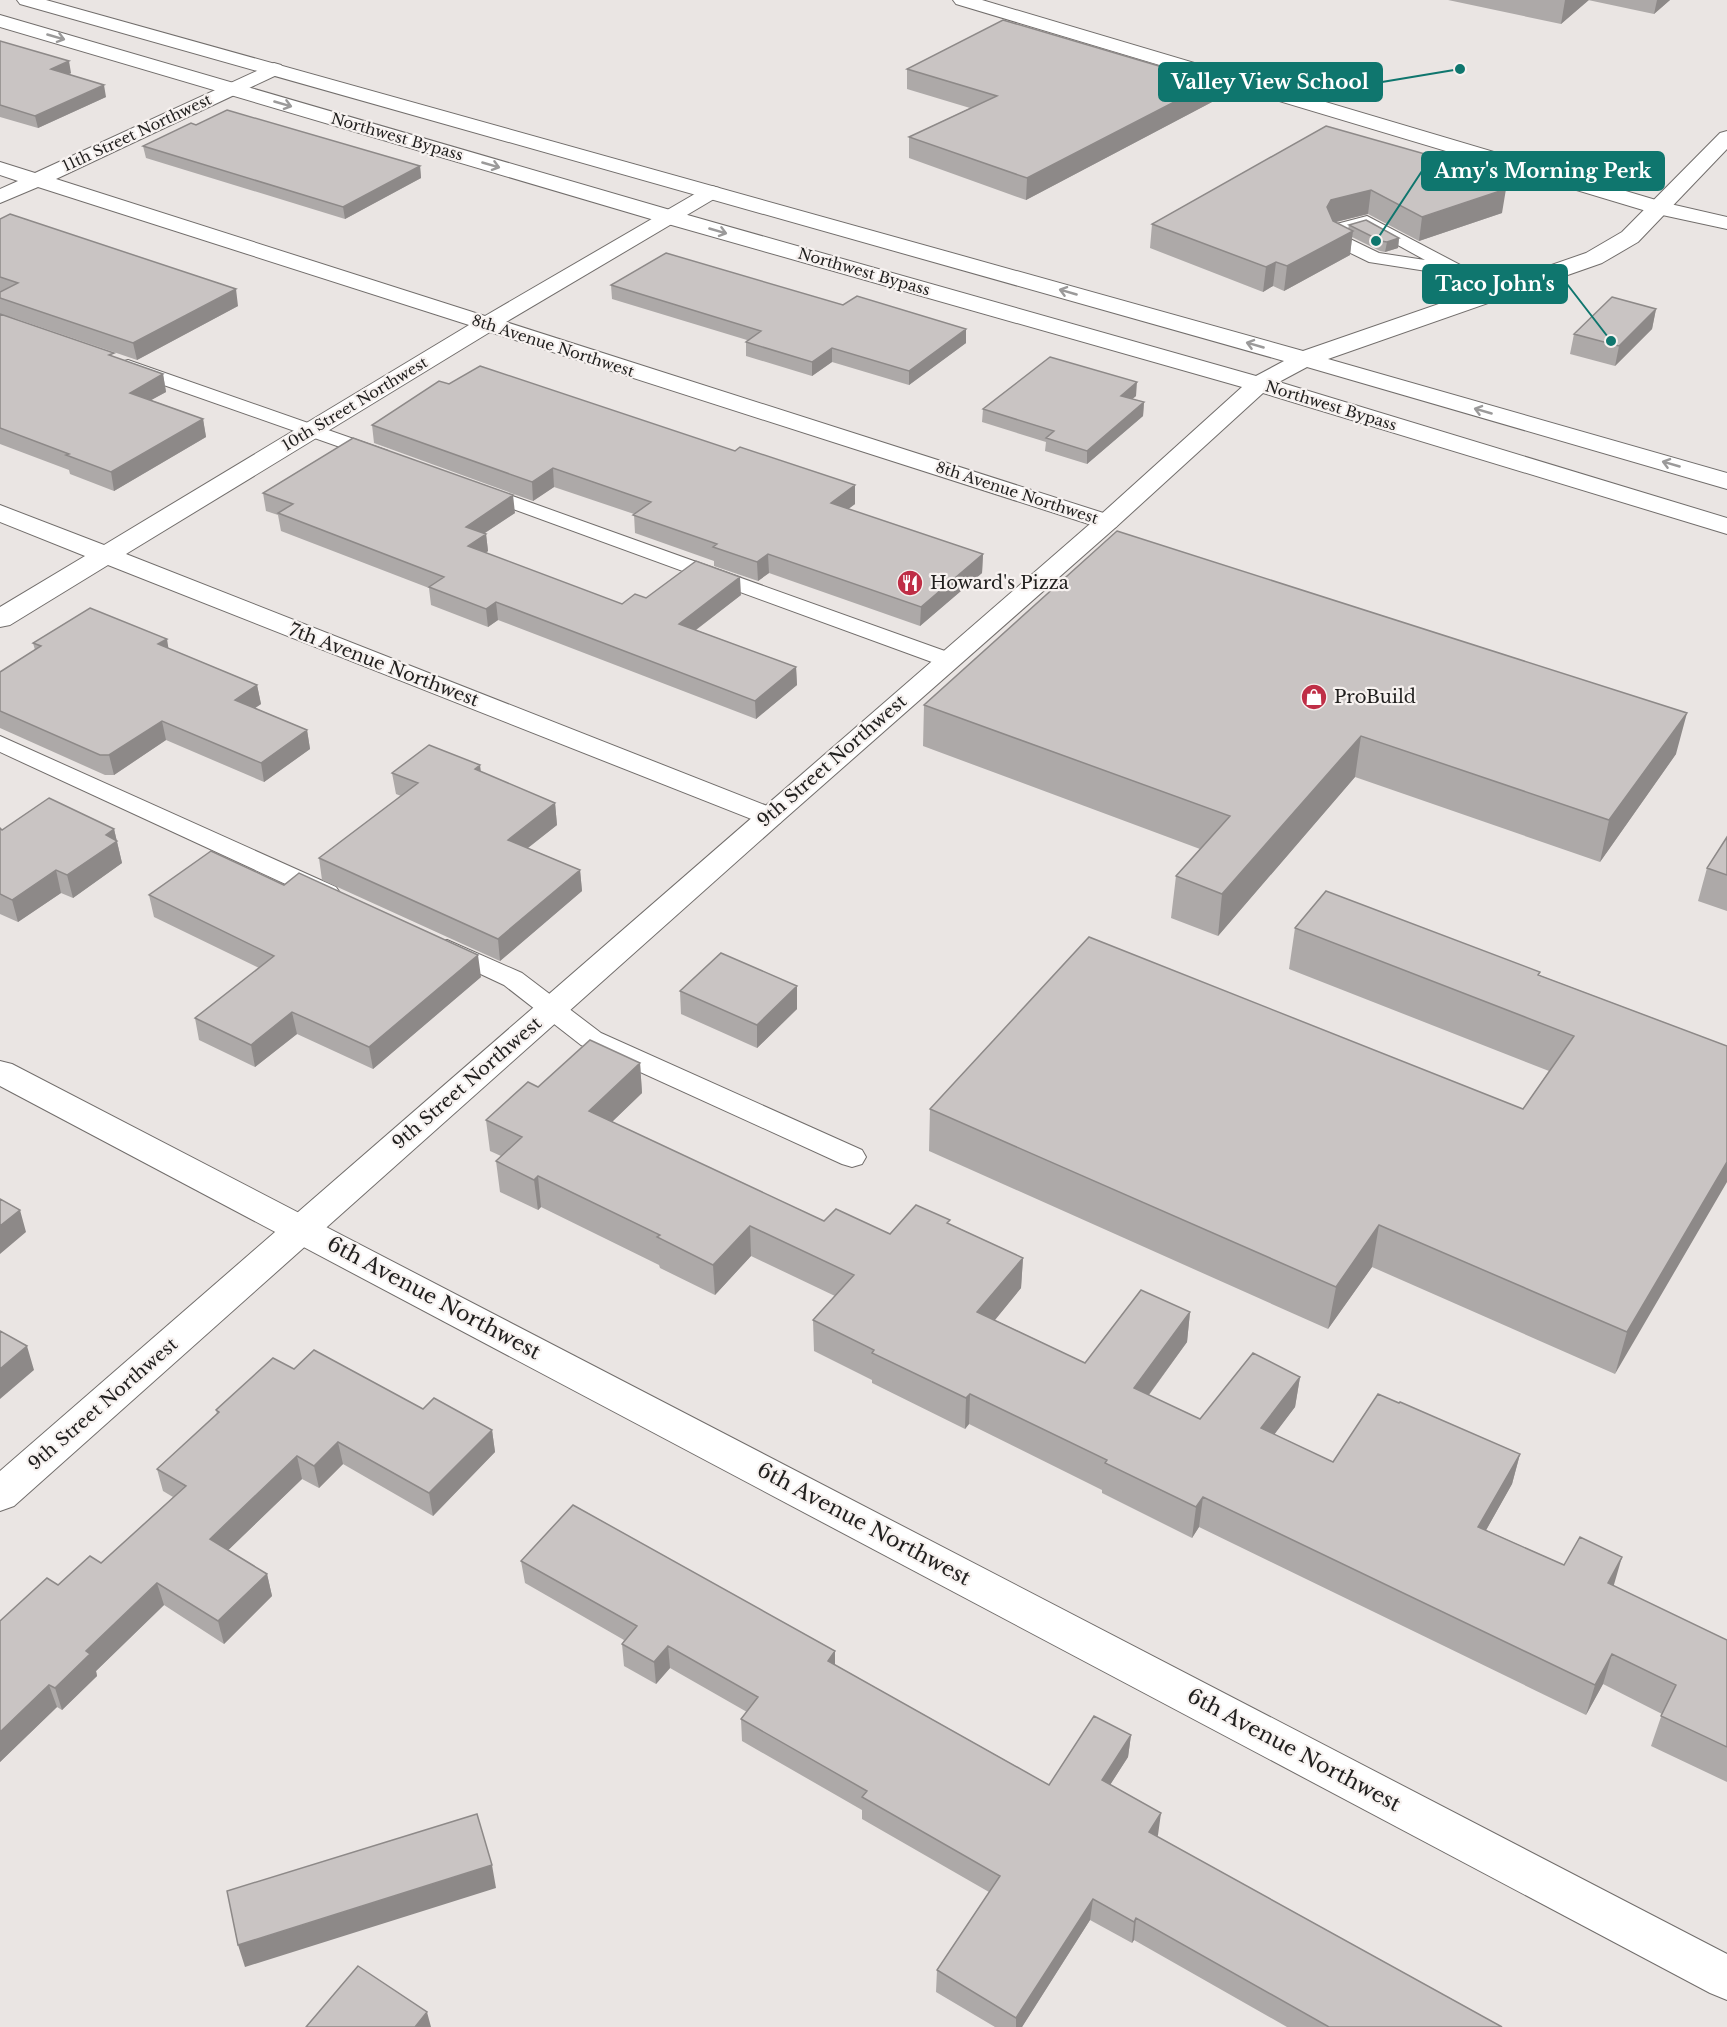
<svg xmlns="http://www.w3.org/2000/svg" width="1727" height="2027" font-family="'Libre Baskerville',serif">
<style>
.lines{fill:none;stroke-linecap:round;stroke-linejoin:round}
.lane-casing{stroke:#726e6c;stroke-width:2}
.street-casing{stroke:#726e6c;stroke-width:2}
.secondary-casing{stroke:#726e6c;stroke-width:2}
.lane{fill:#fff;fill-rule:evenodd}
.street{fill:#fff;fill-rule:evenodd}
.secondary{fill:#fff;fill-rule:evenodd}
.wall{fill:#ada9a8}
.shaded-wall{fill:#8d8988}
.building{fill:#c9c4c3;stroke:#8d8988;stroke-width:1.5}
.oneway{stroke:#9b9a9a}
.labels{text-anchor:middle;stroke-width:4.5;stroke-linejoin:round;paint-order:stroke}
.far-street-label{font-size:15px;fill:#201f1e;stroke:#f7f2f0}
.poi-label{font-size:18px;fill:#201f1e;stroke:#f7f2f0;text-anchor:start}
.street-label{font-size:18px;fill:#201f1e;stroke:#f7f2f0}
.near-street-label{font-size:21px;fill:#201f1e;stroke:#f7f2f0}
.leader{fill:none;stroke:#0f766e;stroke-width:2}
.callout-dot{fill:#0f766e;stroke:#f7f2f0;stroke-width:2}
.callout{fill:#0f766e;stroke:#0f766e;stroke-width:2}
.callout-label{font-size:20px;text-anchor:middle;font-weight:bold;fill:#fff}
</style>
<rect width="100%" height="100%" fill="#eae5e3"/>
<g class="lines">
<g class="lane-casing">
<path id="lane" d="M1367,216L1504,288L1506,292L1504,296H1490L1452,275L1369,262L1332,244L1326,230L1329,226ZM1365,227L1425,260L1379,253L1346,237L1345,233Z
M128,360L388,451L391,455L388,459H374L121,370L118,366L121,362Z
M479,484L956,655L959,660L956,665L948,667L940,665L472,494L469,490L472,486Z
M0,736L336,887L340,893L336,899L327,901L318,899L0,752Z
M447,940L522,973L601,1033L862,1150L866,1157L862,1164L852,1167L842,1164L581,1045L504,985L438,954L434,948L438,942Z"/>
</g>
<g class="street-casing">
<path id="street" d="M953,0H982L1666,203L1727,217V229L1653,213L956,4Z
M274,63L281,65L284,69L281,73L56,179L485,316L705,188L712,186L719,188L723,192L719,196L506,322L1116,517L1120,522L1116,527L1107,530L1098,527L490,332L126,554L780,811L784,817L780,823L769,826L108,565L10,625L0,627V607L85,556L0,522V505L104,545L469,325L38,187L0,203V189L18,181L0,175V162L35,173Z
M0,1061L12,1064L1727,1954V2000L1710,1993L0,1086Z"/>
</g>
<g class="secondary-casing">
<path id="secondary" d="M17,0H46L1303,351L1586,253L1622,232L1720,133L1727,131V149L1638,242L1602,263L1328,359L1727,473V489L1307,367L1279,382L1727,518V534L1263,393L1116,527L780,823L14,1506L0,1511V1471L1098,517L1242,387L661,222L0,27V15L677,212L1256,376L1284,361L20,4Z"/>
</g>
<use href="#lane" class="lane"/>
<use href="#street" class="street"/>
<use href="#secondary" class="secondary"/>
</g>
<path class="wall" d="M1448,0H1670L1654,14L1588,0L1561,24Z
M0,41L71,73L69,75L106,97L38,128L0,117Z
M907,69L1213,82L1212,102L1026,200L909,158V137L970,108L907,89Z
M196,125L420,166L421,178L345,219L146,158L143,146Z
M1326,126L1502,213L1419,241L1368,214L1335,222L1348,229L1349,225L1399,238L1398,248L1385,252L1380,251L1352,237L1350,255L1284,291L1273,286L1263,292L1150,248L1152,224Z
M0,219L238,306L137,360L8,316L115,357L163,374L166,392L151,400L203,419L206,437L114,491L70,474L69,470L0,444Z
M611,285L966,343L909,385L832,362L812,376L746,356V342L747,340L612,299Z
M1656,309L1652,329L1615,366L1570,354L1574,334Z
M1136,396L1132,399L1144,402L1143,416L1087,464L1045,451L1046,442L982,422L983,409Z
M372,425L855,504L848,509L983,554L982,573L920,626L769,573L758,581L714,566V561L635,533L634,514L554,487L533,501L374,443Z
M263,493L515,513L485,533L486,534L488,551L486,553L622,604L646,598L741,595L696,630L796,667L797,685L756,719L498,620L488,627L431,605L429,588L281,531L278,515L266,511Z
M33,643L168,648L257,685L261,704L255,708L307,730L310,749L264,782L166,740L114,775H105L0,728V672L35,650Z
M924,705L1676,754L1600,862L1355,777L1218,936L1171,918L1176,876L1200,849L923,746Z
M481,772L555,803L557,825L528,848L580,870L582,891L500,961L322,880L319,858L401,796L396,794L392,773Z
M0,828L2,830L114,829L122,863L73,898L61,893L18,922L0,914Z
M1727,837V911L1698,901L1707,868Z
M149,895L481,977L373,1069L297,1034L255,1067L199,1040L195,1018L259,968L154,917Z
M1295,928L1539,975L1727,1046L1615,1374L1372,1267L1328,1329L929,1151L930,1109H1523L1549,1071L1289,969Z
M680,991L797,1009L757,1048L681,1014Z
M640,1063L642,1093L612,1122L824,1221L890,1234L950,1224L1023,1258L1021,1288L995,1320L1085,1363L1190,1312L1187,1342L1149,1395L1200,1419L1300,1377L1295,1407L1274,1434L1333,1462L1520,1454L1512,1484L1486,1530L1564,1565L1613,1586L1727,1640V1782L1651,1746L1662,1714L1603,1684L1586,1715L1199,1527L1192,1538L1102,1493V1490L969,1424L965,1429L872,1383V1380L814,1351L813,1320L835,1296L751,1256L715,1295L660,1268L659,1265L541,1207L538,1210L500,1192L496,1161L501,1156L490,1151L486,1120L538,1087Z
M294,1369L492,1430L495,1452L433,1516L343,1464L319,1488L302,1479L228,1550L267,1574L272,1596L224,1644L164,1605L96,1671L97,1676L62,1710L57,1707L0,1762V1621L58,1585L101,1563L173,1497L163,1491L157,1469L217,1414L216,1410Z
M521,1561L835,1651V1665L1049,1785L1131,1735L1128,1757L1110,1785L1158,1835L1157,1837L1502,2027H1287L1134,1940L1132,1943L1090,1920L1022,2027H995L936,1992L937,1970L989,1892L862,1819V1810L742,1741L741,1719L747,1712L670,1668L656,1684L624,1666L622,1644L624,1640L525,1583Z"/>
<path class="shaded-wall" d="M1565,0H1589L1561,24Z
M1657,0H1670L1654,14Z
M69,61L71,73L53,81L51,69Z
M1213,82L1212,102L1026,200L1027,178Z
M104,85L106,97L38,128L35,116Z
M420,166L421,178L345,219L343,207Z
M1506,189L1502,213L1419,241L1422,217Z
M1371,190L1368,214L1328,224L1327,207L1331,200Z
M1353,231L1350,255L1284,291L1287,266Z
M1399,238L1398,248L1385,252L1387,242Z
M1276,262L1273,286L1263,292L1266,267Z
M236,289L238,306L137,360L133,343Z
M1656,309L1652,329L1615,366L1619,346Z
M966,329V343L909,385V371Z
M832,348V362L812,376V362Z
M163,374L166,392L133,410L130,393Z
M1137,382L1136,396L1120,409L1121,396Z
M1144,402L1143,416L1087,464V451Z
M203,419L206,437L114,491L111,472Z
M553,468L554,487L533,501L532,482Z
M855,485V504L831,522V503Z
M513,495L515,513L468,544L466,527Z
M486,534L488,551L470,563L468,546Z
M768,554L769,573L758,581L757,562Z
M983,554L982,573L920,626L921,607Z
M740,577L741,595L680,642L679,624Z
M496,602L498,620L488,627L486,609Z
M167,639L170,658L158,644Z
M796,667L797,685L756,719L755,701Z
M257,685L261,704L239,719L235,700Z
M1687,713L1676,754L1600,862L1609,820Z
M162,721L166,740L114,775L109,755Z
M307,730L310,749L264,782L261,763Z
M1361,736L1355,777L1218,936L1222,894Z
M480,765L483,787L475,769Z
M555,803L557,825L511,861L508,840Z
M114,829L122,863L73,898L67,875L106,835Z
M56,870L61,893L18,922L12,900Z
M580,870L582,891L500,961L498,939Z
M478,955L481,977L373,1069L369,1047Z
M797,986V1009L757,1048V1025Z
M292,1012L297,1034L255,1067L251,1045Z
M640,1063L642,1093L592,1141L589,1111Z
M1727,1162V1182L1615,1374L1627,1332Z
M538,1176L541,1207L538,1210L534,1180Z
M20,1210L26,1232L0,1254V1226Z
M1379,1225L1372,1267L1328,1329L1336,1287Z
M750,1226L751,1256L715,1295L713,1265Z
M1023,1258L1021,1288L976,1343L977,1312Z
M1190,1312L1187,1342L1131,1419L1134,1388Z
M27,1346L34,1370L0,1399V1369Z
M1300,1377L1295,1407L1256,1459L1261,1428Z
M970,1394L969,1424L965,1429L966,1398Z
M492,1430L495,1452L433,1516L429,1493Z
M338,1442L343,1464L319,1488L314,1466Z
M1520,1454L1512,1484L1471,1557L1478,1527Z
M297,1456L302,1479L216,1562L210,1539Z
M1203,1497L1199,1527L1192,1538L1196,1507Z
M1622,1557L1613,1588L1608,1583Z
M267,1574L272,1596L224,1644L218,1621Z
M157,1583L164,1605L96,1671L97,1676L62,1710L55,1688L86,1651Z
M668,1646L670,1668L656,1684L654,1662Z
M835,1651V1674L828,1661Z
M1612,1654L1603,1684L1586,1715L1595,1685Z
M49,1685L57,1707L0,1762V1732Z
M1131,1735L1128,1757L1099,1802L1102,1780Z
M1161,1813L1158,1835L1146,1854L1149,1832Z
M492,1865L496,1888L245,1967L238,1945Z
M1093,1899L1090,1920L1022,2027H1016V2018Z
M1136,1918L1134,1940L1132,1943L1134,1922Z
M427,2012L431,2027H415Z"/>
<path class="building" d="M1003,20L1213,82L1027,178L909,137L997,96L907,69Z
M0,41L69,61L51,69L104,85L35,116L0,105Z
M227,110L420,166L343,207L143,146L191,123L196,125Z
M1326,126L1453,162L1460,160L1506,189L1422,217L1371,190L1331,200L1327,207L1333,221L1353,231L1287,266L1276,262L1266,267L1152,224Z
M10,214L236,289L133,343L0,298V292L18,283L0,277V219Z
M1366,220L1399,238L1387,242L1381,241L1349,225Z
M666,253L843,305L857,296L966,329L909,371L832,348L812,362L746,342L761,331L611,285Z
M1612,297L1656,309L1619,346L1574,334Z
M0,314L114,353L109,355L163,374L130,393L203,419L111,472L66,455L69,454L0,428Z
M1050,357L1137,382L1121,396L1144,402L1087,451L1046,438L1054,431L983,409Z
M480,366L735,451L740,447L855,485L831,503L983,554L921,607L768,554L757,562L713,547L717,544L633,515L651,502L553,468L532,482L372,425L439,381L449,384Z
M353,438L513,495L466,527L486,534L468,546L622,604L635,594L646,598L696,561L740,577L679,624L796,667L755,701L496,602L486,609L429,587L444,577L278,513L293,504L263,493Z
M1117,531L1687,713L1609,820L1361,736L1222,894L1176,876L1230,816L924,705Z
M90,608L167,639L158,644L257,685L235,700L307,730L261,763L162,721L109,755H100L0,711V672L41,646L33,643Z
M429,745L480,765L475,769L555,803L508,840L580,870L498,939L319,858L418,783L392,773Z
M49,798L114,829L106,835L117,841L67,875L56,870L12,900L0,894V828L2,830Z
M1727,837V875L1707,868Z
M211,851L284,885L299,873L478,955L369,1047L292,1012L251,1045L195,1018L274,956L149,895Z
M1326,891L1540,972L1538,975L1727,1046V1162L1627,1332L1379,1225L1336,1287L930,1109L1089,937L1523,1109L1574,1036L1295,928Z
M721,953L797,986L757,1025L680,991Z
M590,1040L640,1063L589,1111L824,1221L836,1209L890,1234L916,1205L950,1220L947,1223L1023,1258L977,1312L1085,1363L1141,1290L1190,1312L1134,1388L1200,1419L1253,1353L1300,1377L1261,1428L1333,1462L1378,1394L1399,1403L1400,1402L1520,1454L1478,1527L1564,1565L1580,1537L1622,1557L1608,1583L1727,1640V1747L1661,1716L1676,1685L1612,1654L1595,1685L1203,1497L1196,1507L1105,1463L1107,1460L970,1394L966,1398L872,1353L874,1350L813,1320L854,1275L750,1226L713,1265L657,1237L660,1235L538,1176L534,1180L496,1161L522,1137L486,1120L528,1082L538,1087Z
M0,1199L20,1210L0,1226Z
M0,1331L27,1346L0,1369Z
M314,1350L423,1409L434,1398L492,1430L429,1493L338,1442L314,1466L297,1456L210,1539L267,1574L218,1621L157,1583L86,1651L90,1654L55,1688L49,1685L0,1732V1621L47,1578L58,1585L90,1556L101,1563L186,1486L157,1469L219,1412L216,1410L273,1358L294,1369Z
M573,1505L835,1651L828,1661L1049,1785L1094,1716L1131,1735L1102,1780L1161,1813L1149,1832L1502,2027H1329L1136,1918L1134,1922L1093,1899L1016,2018L937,1970L1000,1876L862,1797L867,1791L741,1719L758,1697L668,1646L654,1662L622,1644L637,1626L521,1561Z
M477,1814L492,1865L238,1945L227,1891Z
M358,1966L427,2012L415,2027H306Z"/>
<defs><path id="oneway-shaft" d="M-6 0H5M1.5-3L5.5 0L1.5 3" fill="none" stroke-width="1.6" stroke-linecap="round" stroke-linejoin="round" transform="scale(1.5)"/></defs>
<g class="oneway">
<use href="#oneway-shaft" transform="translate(56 37) rotate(16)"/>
<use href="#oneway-shaft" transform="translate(283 104) rotate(16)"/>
<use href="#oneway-shaft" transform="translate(491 165) rotate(16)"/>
<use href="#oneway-shaft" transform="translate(718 231) rotate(16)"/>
<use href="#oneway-shaft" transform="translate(1068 292) rotate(-164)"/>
<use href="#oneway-shaft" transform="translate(1255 345) rotate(-164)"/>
<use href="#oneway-shaft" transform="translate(1483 411) rotate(-164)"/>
<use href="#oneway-shaft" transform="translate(1671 464) rotate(-164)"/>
</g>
<defs>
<g id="restaurant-disc" transform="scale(1.35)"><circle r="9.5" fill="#bf2e46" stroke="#f7f2f0"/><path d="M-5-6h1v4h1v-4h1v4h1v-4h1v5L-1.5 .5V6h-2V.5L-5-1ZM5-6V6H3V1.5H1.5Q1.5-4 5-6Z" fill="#fff"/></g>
<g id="shop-disc" transform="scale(1.35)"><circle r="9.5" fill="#bf2e46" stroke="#f7f2f0"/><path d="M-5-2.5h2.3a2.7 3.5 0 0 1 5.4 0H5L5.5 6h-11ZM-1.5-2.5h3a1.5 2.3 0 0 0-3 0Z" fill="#fff"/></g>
</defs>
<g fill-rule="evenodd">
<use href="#restaurant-disc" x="910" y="583"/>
<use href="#shop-disc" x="1314" y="697"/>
</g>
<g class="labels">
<g class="far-street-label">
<text transform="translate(137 133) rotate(-25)" y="5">11th Street Northwest</text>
<text transform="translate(397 137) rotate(16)" y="5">Northwest Bypass</text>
<text transform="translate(864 272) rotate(16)" y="5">Northwest Bypass</text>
<text transform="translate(553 346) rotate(18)" y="5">8th Avenue Northwest</text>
<text transform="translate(355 404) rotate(-31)" y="5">10th Street Northwest</text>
<text transform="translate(1331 406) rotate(17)" y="5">Northwest Bypass</text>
<text transform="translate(1017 493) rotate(18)" y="5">8th Avenue Northwest</text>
</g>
<g class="poi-label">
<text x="930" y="589">Howard's Pizza</text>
<text x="1334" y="703">ProBuild</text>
</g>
<g class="street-label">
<text transform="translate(384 665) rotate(21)" y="6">7th Avenue Northwest</text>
<text transform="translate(832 761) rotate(-41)" y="6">9th Street Northwest</text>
<text transform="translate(467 1083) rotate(-41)" y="6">9th Street Northwest</text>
<text transform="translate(103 1404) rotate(-41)" y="6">9th Street Northwest</text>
</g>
<g class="near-street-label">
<text transform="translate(434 1298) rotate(28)" y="7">6th Avenue Northwest</text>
<text transform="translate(864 1524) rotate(28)" y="7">6th Avenue Northwest</text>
<text transform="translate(1294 1750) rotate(28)" y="7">6th Avenue Northwest</text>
</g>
</g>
<path class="leader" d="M1460 69L1382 82M1376 241L1422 171M1611 341L1567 284"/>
<g class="callout-dot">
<circle cx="1460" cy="69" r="6"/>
<circle cx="1376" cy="241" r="6"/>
<circle cx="1611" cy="341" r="6"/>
</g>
<g class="callout">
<rect x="1159" y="63" width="223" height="38" rx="6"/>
<rect x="1422" y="152" width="242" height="38" rx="6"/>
<rect x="1423" y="265" width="144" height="38" rx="6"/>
</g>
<g class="callout-label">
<text x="1270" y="89">Valley View School</text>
<text x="1543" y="178">Amy's Morning Perk</text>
<text x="1495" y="291">Taco John's</text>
</g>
</svg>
